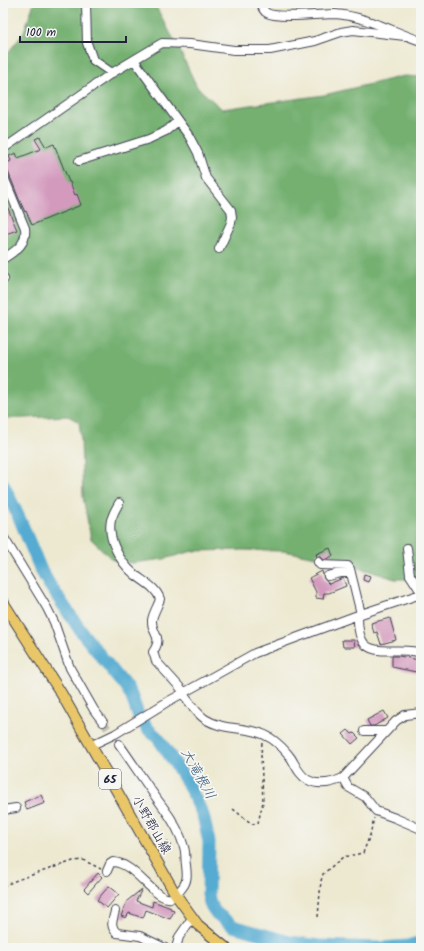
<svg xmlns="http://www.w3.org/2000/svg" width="424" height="951" viewBox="0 0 424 951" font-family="Kalam,'Klee One',sans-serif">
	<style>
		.forest { fill: #74b071; stroke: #4b6956 }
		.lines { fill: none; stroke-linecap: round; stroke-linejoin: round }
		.river { stroke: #54abd1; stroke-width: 13 }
		.building { fill: #d39abd }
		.minor-tunnel { stroke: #c4c1b3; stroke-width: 8; stroke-dasharray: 8 4; stroke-linecap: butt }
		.minor-casing { stroke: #404052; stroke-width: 10 }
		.major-casing { stroke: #404052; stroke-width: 12 }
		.path { stroke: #404052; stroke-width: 1.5; stroke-dasharray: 3 3; stroke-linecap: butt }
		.minor { stroke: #fff; stroke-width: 8 }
		.major { stroke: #e9c769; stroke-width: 10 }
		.labels { text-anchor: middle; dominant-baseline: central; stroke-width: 3.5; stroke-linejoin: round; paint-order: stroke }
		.shield { fill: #f6f6f2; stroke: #626272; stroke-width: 1 }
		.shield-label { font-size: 12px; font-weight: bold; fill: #22223b }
		.street-label { font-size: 13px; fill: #22223b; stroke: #f6f6f2 }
		.water-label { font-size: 14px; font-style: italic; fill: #365977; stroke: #f6f6f2 }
	</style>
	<rect width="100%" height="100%" fill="#f6f6f2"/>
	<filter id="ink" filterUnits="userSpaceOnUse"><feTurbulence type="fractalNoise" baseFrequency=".025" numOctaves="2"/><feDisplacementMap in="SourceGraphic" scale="8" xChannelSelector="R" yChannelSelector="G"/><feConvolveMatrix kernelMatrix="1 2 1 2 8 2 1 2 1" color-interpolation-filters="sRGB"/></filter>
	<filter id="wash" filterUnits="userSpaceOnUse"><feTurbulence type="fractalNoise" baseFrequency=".012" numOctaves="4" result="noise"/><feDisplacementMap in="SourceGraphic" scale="16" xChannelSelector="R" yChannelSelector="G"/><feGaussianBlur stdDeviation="0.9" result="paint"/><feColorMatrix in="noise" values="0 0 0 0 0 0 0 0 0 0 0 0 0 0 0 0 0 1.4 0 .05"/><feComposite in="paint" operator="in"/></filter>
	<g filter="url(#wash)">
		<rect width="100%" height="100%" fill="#ede9d1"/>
		<path class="forest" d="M34,3H154L180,51L197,87L222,109L324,95L404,76L421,77V579H395L334,560L283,551L242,550L193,551L164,559L132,563L113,560L91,539L83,497L81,440L79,422L68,416L3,419V56L6,55L23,34Z"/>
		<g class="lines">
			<path class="river" d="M3,484L21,522L40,568L49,584L83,634L126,687L131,695L139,717L148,729L158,738L168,753L187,782L203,815L209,842L208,894L210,904L216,913L233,926L289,942L319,946L380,948L408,946L421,942"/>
		</g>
		<g id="blocks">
			<path class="building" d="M40,137L46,147L54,144L69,182H70L75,195L77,194L81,205L32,225L26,211L25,212L19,199L5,164L11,161L9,156L16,153L18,158L41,149L35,139Z
				M7,206L17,230L3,235V208Z
				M330,548L333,556L324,560L320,557H317L316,554Z
				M322,571L324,579L329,584L343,578L346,586L329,593H324L323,599L316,598V592L309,578Z
				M364,574L370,576L368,582L363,580Z
				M390,618L396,640L381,644L377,632L374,633L371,623Z
				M342,640H354L355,647H343Z
				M392,656H399L419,660L416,672L392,667Z
				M384,711L388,718L374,726H370L367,720Z
				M348,730L352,734L354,733L359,738L352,744L343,734Z
				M41,795L45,803L27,810L24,802Z
				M168,841L171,847L165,850L162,844Z
				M98,873L102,877L88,893L84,889Z
				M109,886L119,894L107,908L97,900Z
				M142,889L136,901L152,907L153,901L171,908V910L174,911L170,919L146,910L143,918L129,913L126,918L121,916L127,901Z"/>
		</g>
	</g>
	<g filter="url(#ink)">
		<use href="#blocks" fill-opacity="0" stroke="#404052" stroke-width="1"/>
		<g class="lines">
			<path class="minor-tunnel" d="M103,722L119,744"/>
			<g class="minor-casing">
				<path id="minor" d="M86,3L87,43L93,60L112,73
					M261,3C262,7 263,11 267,13C277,19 321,14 335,14C365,16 394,32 421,41
					M134,60L189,136L198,153L206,178L231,210L232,217L231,223L219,249
					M3,149L112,73L162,43L190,44L234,50H270L315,41L341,32L353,30L405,36
					M79,161L149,139L166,131L178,121
					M3,175L25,228C27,245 15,251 3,259
					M3,277L4,279
					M119,503C116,508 113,514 111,520C107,539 120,562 134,574C144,582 156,587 160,599C158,606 153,613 152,620C151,635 164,635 153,652L156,661L185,693
					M3,536L47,608L54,622L70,668L94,710L103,722
					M407,548L410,575L421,592
					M318,562L320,565L348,566L350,569L361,614
					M328,576L341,573H351
					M358,615C358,624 358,633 362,640C370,658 404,646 421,653
					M183,694C190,703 196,713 205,719C225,732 252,725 272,739C279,744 286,751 291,758C296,766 299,775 308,780C319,786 332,783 343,778L396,721L405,715L421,713
					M364,731H386
					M92,745L115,734L167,702L255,653L358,615L421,594
					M343,778L348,787L365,797L376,811L395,818L421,829
					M3,810L16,808
					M107,871L110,864L113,862C136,863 154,901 171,898C175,897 179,892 182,888C188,881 187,874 186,865C185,860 186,853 184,847C180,832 172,819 163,807C148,787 134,765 119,744
					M115,911C113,920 109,926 117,933L140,936L165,948
					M176,948L179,937L192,918"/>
			</g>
			<g class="major-casing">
				<path id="major" d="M3,602L61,693L176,895L198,925L226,948"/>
			</g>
			<path class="path" d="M233,809L252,824L258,823L263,802L261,755L262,742
				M3,886L17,880L73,861L83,860L101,869
				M318,917L321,881L323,874L330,868L343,857L363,853L370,835L374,818"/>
			<use href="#minor" class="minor"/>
			<use href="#major" class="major"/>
		</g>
	</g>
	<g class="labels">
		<rect class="shield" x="99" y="769" width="22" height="20" rx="3"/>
		<g class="shield-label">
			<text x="110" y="779">65</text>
		</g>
		<g class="street-label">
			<text transform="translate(151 825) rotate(60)">小野郡山線</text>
		</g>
		<g class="water-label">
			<text transform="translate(198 774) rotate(61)">大滝根川</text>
		</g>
	</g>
	<rect width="424" height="951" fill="none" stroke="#f6f6f2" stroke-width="16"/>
	<path d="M20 36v6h106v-6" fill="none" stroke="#22223b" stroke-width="2"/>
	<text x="26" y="36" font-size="12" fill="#22223b" stroke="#f6f6f2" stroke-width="3" paint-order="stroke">100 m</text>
</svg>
